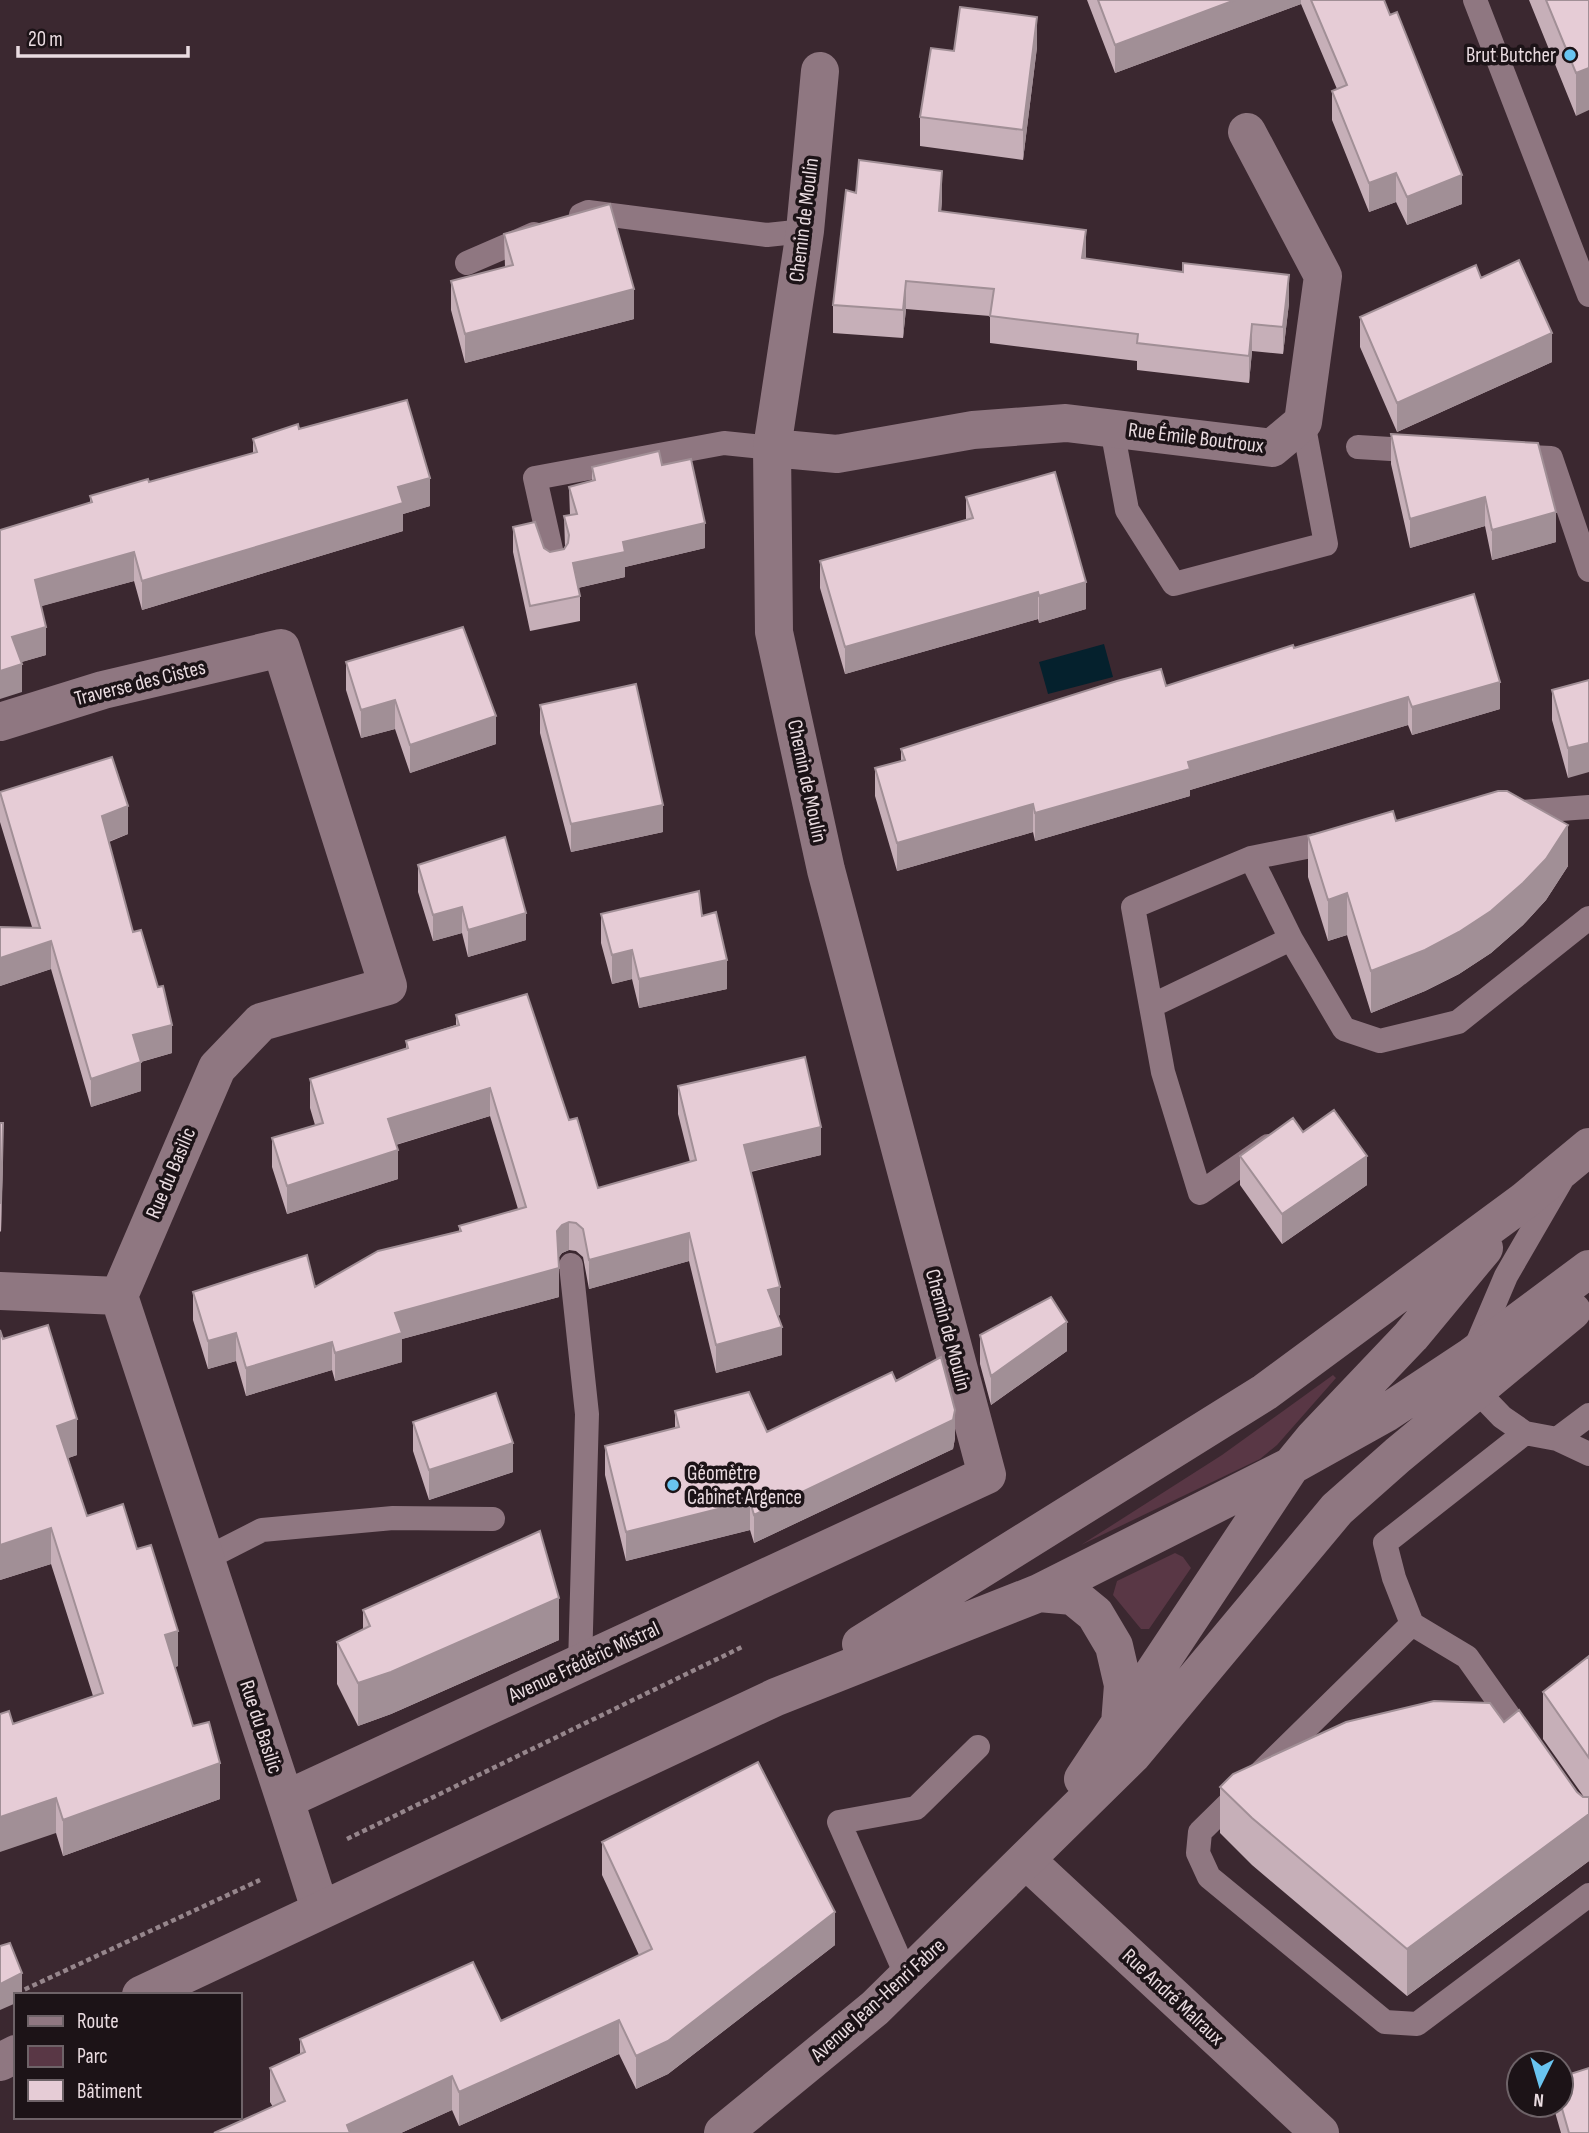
<svg xmlns="http://www.w3.org/2000/svg" width="1589" height="2133" viewBox="0 0 1589 2133" font-family="'Sofia Sans Condensed',sans-serif">
	<style>
		.green { fill: #593745 }
		.water { fill: #05212d }
		.lines { fill: none; stroke-linecap: round; stroke-linejoin: round }
		.path { stroke: #96868c; stroke-width: 4.5; stroke-dasharray: 5 3.5; stroke-linecap: butt }
		.lane { stroke: #8f7781; stroke-width: 24 }
		.street { stroke: #8f7781; stroke-width: 38 }
		.secondary { stroke: #8f7781; stroke-width: 38 }
		.wall { fill: #c6afb8 }
		.shaded-wall { fill: #a18f96 }
		.building { fill: #e6ccd6; stroke: #a18f96; stroke-width: 2 }
		.poi-dot { fill: #69c4f0; stroke: #1c1317; stroke-width: 2.5 }
		.labels { text-anchor: middle; dominant-baseline: central; stroke-width: 7; stroke-linejoin: round; paint-order: stroke }
		.poi-label { font-size: 21px; fill: #eadce1; stroke: #1c1317; text-anchor: end }
		.street-label { font-size: 21px; fill: #eadce1; stroke: #1c1317 }
	</style>
	<rect width="100%" height="100%" fill="#3b2830"/>
	<path class="green" d="M1333,1375L1336,1378L1277,1445L1260,1459L1081,1545L1222,1455Z
		M1175,1553L1183,1557L1191,1568L1149,1629H1141L1113,1595L1117,1581Z"/>
	<path class="water" d="M1104,644L1113,677L1048,694L1039,662Z"/>
	<g class="lines">
		<path class="path" d="M347,1839L742,1647
			M17,1993L260,1880"/>
		<path class="lane" d="M1475,0L1589,295
			M581,215L588,212L767,235L805,231
			M467,263L534,234
			M1112,429L1127,510L1174,584L1326,544L1303,422
			M1358,447L1423,451
			M1508,456L1551,458L1589,570
			M554,563L535,478L724,443L772,448
			M1508,813L1589,807
			M1251,858L1291,939L1344,1029L1380,1041L1458,1022L1589,918
			M1151,1006L1291,939
			M1268,1146L1200,1193L1163,1072L1133,907L1251,858L1341,840
			M1561,1181L1506,1276L1472,1356L1477,1391L1502,1417L1525,1433L1557,1439L1589,1454
			M571,1265L587,1414L580,1665
			M1525,1433L1385,1543L1394,1578L1412,1624L1467,1657L1528,1743
			M1557,1439L1589,1415
			M205,1559L262,1530L393,1518L493,1519
			M1412,1624L1200,1832L1198,1853L1209,1877L1385,2022L1417,2024L1589,1895
			M907,1977L839,1822L916,1808L978,1747"/>
		<path class="street" d="M772,448L837,454L973,430L1066,423L1272,448L1303,422L1323,276L1247,132
			M0,722L103,690L281,648L388,986L261,1022L217,1068L119,1296L285,1800
			M0,1291L119,1296
			M1026,1860L1320,2133
			M320,1909L285,1800L987,1475L826,870L774,632L772,448L805,231L820,71"/>
		<path class="secondary" d="M1039,1593L1073,1596L1095,1614L1114,1646L1123,1685L1120,1724
			M861,1644L1265,1392L1524,1201L1589,1147
			M1083,1779L1291,1466L1314,1438L1411,1336L1484,1248
			M141,1995L776,1697L1039,1593L1291,1466L1386,1413L1472,1356L1589,1269
			M0,2062L16,2054
			M723,2133L875,2008L1132,1755L1337,1509L1398,1455L1572,1311"/>
	</g>
	<path class="wall" d="M1087,0H1384L1462,204L1407,225L1396,202L1369,212L1332,120V91L1337,89L1301,4L1115,73Z
		M1529,0H1589L1576,116Z
		M1037,47L1023,160L920,146V117L954,51Z
		M856,193L942,199L941,212L1086,258L1289,303L1283,354L1252,351L1249,383L1137,370V361L990,343V316L906,309L903,338L833,333V305Z
		M504,234L634,319L465,363L451,310V281L505,267Z
		M1481,278L1552,362L1397,432L1360,347V317Z
		M299,429L430,506L403,514V531L142,610L134,581L41,606L46,655L21,662L22,692L0,530L90,503V496L149,482L253,453V439Z
		M1391,434L1556,542L1492,560L1485,526L1410,548L1391,464Z
		M662,465L705,548L625,567V577L578,588L580,596V621L530,631L513,552V527L550,552L564,549L565,546L564,516L570,515L569,487L592,481V467Z
		M966,497L1086,609L1039,623L1038,619L845,674L820,588V561L966,520Z
		M1294,648L1500,709L1412,735L1408,725L1190,790V796L1035,841L1033,832L897,871L875,796V768L901,761V749L1166,686Z
		M346,662L496,744L410,773L395,729L361,738L346,690Z
		M1589,680L1568,778L1552,720V690Z
		M540,705L663,832L571,852L540,733Z
		M0,792L128,834L109,842L133,932L172,1053L141,1062V1091L91,1107L51,969L0,986V927H32L0,822Z
		M1396,821L1568,866L1546,900L1523,925L1491,953L1459,974L1425,991L1371,1013L1347,935L1328,941L1308,877V836Z
		M418,865L526,940L468,957L462,933L433,941L418,892Z
		M601,914L702,916L727,989L639,1008L632,979L612,984L601,943Z
		M456,1015L569,1120L598,1188L690,1162L678,1114V1086L821,1155L751,1172L780,1315L777,1316L782,1355L716,1373L689,1261L589,1289L583,1257L576,1251L569,1250L562,1253L559,1257V1297L402,1339V1362L335,1381L332,1370L246,1396L236,1361L208,1369L193,1320V1292L315,1287L459,1231V1226L518,1209L490,1116L396,1145L398,1179L287,1214L272,1167V1138L315,1125L310,1108V1079L406,1049V1041L456,1025Z
		M0,1123L3,1152L1,1232L0,1231Z
		M1240,1156L1367,1185L1282,1244L1240,1185Z
		M0,1330L3,1339L77,1455L68,1458L87,1516L137,1549L178,1666L175,1667L193,1726L220,1799L63,1856L56,1833L13,1724L93,1696L51,1564L0,1580Z
		M980,1335L1067,1351L991,1405L980,1364Z
		M896,1381L955,1438L953,1449L754,1543L750,1530L626,1561L605,1475V1446L675,1428V1411L767,1432Z
		M413,1422L513,1472L429,1500L413,1451Z
		M363,1610L559,1640L391,1714L358,1726L337,1684V1642L363,1630Z
		M1589,1656V1861L1407,1996L1252,1865L1220,1833V1787L1504,1722L1577,1792L1584,1797L1543,1739V1692Z
		M602,1842L835,1945L668,2074L636,2089L619,2054L459,2126L452,2110L401,2133H214L273,2107L270,2102V2068L300,2055V2039L501,2021L639,1955L602,1875Z
		M1553,2105H1561L1589,2133H1561Z"/>
	<path class="shaded-wall" d="M1235,0H1301V4L1115,73V45Z
		M1037,17V47L1023,160V130Z
		M1589,68V110L1576,116V73Z
		M942,171V199L939,239V211Z
		M1396,173V202L1369,212V183Z
		M1462,175V204L1407,225V197Z
		M1086,230V257L1082,285V258Z
		M1289,275V303L1283,354V327Z
		M906,281V309L903,338V310Z
		M634,289V319L465,363V334Z
		M1252,324V351L1249,383V356Z
		M1552,333V362L1397,432V403Z
		M430,478V506L403,514V531L142,610V581L398,487Z
		M1485,497V526L1410,548V519Z
		M1556,512V542L1492,560V530Z
		M705,523V548L625,567V577L573,589V563L623,542Z
		M134,552V581L35,608V580Z
		M1086,582V609L1039,623V596Z
		M1038,592V619L845,674V647Z
		M46,627V655L12,665V637Z
		M22,664V692L0,699V671Z
		M1500,682V709L1412,735V707Z
		M1408,697V725L1190,790V796L1035,841V813L1188,762Z
		M395,700V729L361,738V710Z
		M496,716V744L410,773V745Z
		M1589,743V772L1568,778V748Z
		M1033,804V832L897,871V843Z
		M663,805V832L571,852V824Z
		M128,806V834L102,844V816Z
		M1568,825V866L1546,900L1523,925L1491,953L1459,974L1425,991L1371,1013V971Z
		M1347,893V935L1328,941V900Z
		M462,907V933L433,941V915Z
		M526,913V940L468,957V930Z
		M51,941V969L0,986V958Z
		M632,950V979L612,984V955Z
		M727,960V989L639,1008V979Z
		M172,1025V1053L133,1064V1035Z
		M141,1062V1091L91,1107V1079Z
		M490,1088V1116L388,1147V1119Z
		M3,1123V1152L1,1232V1203Z
		M821,1127V1155L744,1173V1145Z
		M398,1150V1179L287,1214V1186Z
		M1367,1156V1185L1282,1244V1214Z
		M569,1222V1250L562,1253L557,1260V1231L562,1225Z
		M689,1233V1261L589,1289V1260Z
		M559,1268V1297L402,1339V1362L335,1381V1353L395,1313Z
		M780,1287V1315L768,1319V1290Z
		M1067,1322V1351L991,1405V1376Z
		M782,1327V1355L716,1373V1345Z
		M236,1333V1361L208,1369V1341Z
		M332,1342V1370L246,1396V1368Z
		M955,1410V1438L953,1449L754,1543V1515Z
		M77,1419V1455L57,1462V1426Z
		M513,1443V1472L429,1500V1470Z
		M750,1501V1530L626,1561V1532Z
		M51,1528V1564L0,1580V1545Z
		M559,1598V1640L391,1714L358,1726V1683Z
		M178,1631V1666L165,1671V1635Z
		M220,1763V1799L63,1856V1820Z
		M56,1798V1833L0,1852V1817Z
		M1589,1814V1861L1407,1996V1949Z
		M835,1912V1945L668,2074L636,2089V2056Z
		M22,1973V1995H16V2003L0,2010V1984Z
		M619,2020V2054L459,2126V2092Z
		M452,2076V2110L401,2133H347V2125Z"/>
	<path class="building" d="M1098,0H1235L1115,45Z
		M1311,0H1384L1390,15L1397,12L1462,175L1407,197L1396,173L1369,183L1332,91L1347,85Z
		M1546,0H1589V68L1576,73Z
		M960,7L1037,17L1023,130L920,117L931,48L954,51Z
		M859,160L942,171L939,211L1086,230L1082,258L1183,272V263L1289,275L1283,327L1252,324L1249,356L1137,343L1138,334L990,316L994,289L906,281L903,310L833,305L846,190L856,193Z
		M610,204L634,289L465,334L451,281L513,265L504,234Z
		M1519,260L1552,333L1397,403L1360,317L1476,265L1481,278Z
		M407,400L430,478L398,487L403,503L142,581L134,552L35,580L46,627L12,637L22,664L0,671V530L92,502L90,496L148,479L149,482L257,452L253,439L298,424L299,429Z
		M1391,434L1538,443L1556,512L1492,530L1485,497L1410,519Z
		M659,451L662,465L691,459L705,523L623,542L625,552L573,563L580,596L530,606L513,527L535,522L544,548L550,552L564,549L568,543L569,535L564,516L577,514L569,487L595,480L592,467Z
		M1055,472L1086,582L1039,596L1038,592L845,647L820,561L973,518L966,497Z
		M1474,594L1500,682L1412,707L1408,697L1188,762L1190,769L1035,813L1033,804L897,843L875,768L905,760L901,749L1117,681L1161,669L1166,686L1293,645L1294,648Z
		M463,627L496,716L410,745L395,700L361,710L346,662Z
		M1589,680V743L1568,748L1552,690Z
		M636,684L663,805L571,824L540,705Z
		M112,757L128,806L102,816L133,932L141,930L158,987L163,986L172,1025L133,1035L141,1062L91,1079L51,941L0,958V927L40,928L0,792Z
		M1498,791H1507L1568,825L1546,859L1523,883L1491,911L1459,932L1425,950L1371,971L1347,893L1328,900L1308,836L1393,811L1396,821Z
		M505,837L526,913L468,930L462,907L433,915L418,865Z
		M699,891L702,916L716,912L727,960L639,979L632,950L612,955L601,914Z
		M527,994L569,1120L577,1118L598,1188L696,1160L678,1086L805,1057L821,1127L744,1145L780,1287L768,1290L782,1327L716,1345L689,1233L589,1260L583,1229L576,1223L569,1222L562,1225L557,1231L559,1268L395,1313L402,1333L335,1353L332,1342L246,1368L236,1333L208,1341L193,1292L307,1255L315,1287L378,1251L461,1231L459,1226L526,1207L490,1088L388,1119L398,1150L287,1186L272,1138L323,1123L310,1079L408,1048L406,1041L459,1025L456,1015Z
		M1334,1110L1367,1156L1282,1214L1240,1156L1293,1118L1303,1132Z
		M0,1123H3L1,1203H0Z
		M1051,1297L1067,1322L991,1376L980,1335Z
		M48,1325L77,1419L57,1426L87,1516L123,1504L137,1549L151,1545L178,1631L165,1635L193,1726L209,1722L220,1763L63,1820L56,1798L0,1817V1714L9,1711L13,1724L103,1693L51,1528L0,1545V1330L3,1339Z
		M941,1357L955,1410L953,1420L754,1515L750,1501L626,1532L605,1446L679,1427L675,1411L749,1392L767,1432L892,1372L896,1381Z
		M496,1393L513,1443L429,1470L413,1422Z
		M540,1531L559,1598L391,1672L358,1683L337,1642L370,1626L363,1610Z
		M1589,1656V1758L1543,1692Z
		M1434,1701L1490,1703L1504,1722L1519,1710L1577,1792L1583,1797H1589V1814L1407,1949L1252,1818L1220,1787L1233,1774L1346,1722Z
		M758,1762L835,1912L668,2041L636,2056L619,2020L459,2092L452,2076L347,2125L350,2133H214L285,2101L270,2068L305,2052L300,2039L473,1962L501,2021L652,1949L602,1842Z
		M10,1943L22,1973L0,1984V1946Z
		M1589,2068V2133H1569L1561,2105V2077Z"/>
	<g class="poi-dot">
		<circle cx="1570" cy="55" r="7"/>
		<circle cx="673" cy="1485" r="7"/>
	</g>
	<g class="labels">
		<g class="poi-label">
			<text x="1556" y="55">Brut Butcher</text>
			<text x="687" y="1473" text-anchor="start">Géomètre<tspan x="687" dy="24">Cabinet Argence</tspan></text>
		</g>
		<g class="street-label">
			<text transform="translate(804 220) rotate(-83)">Chemin de Moulin</text>
			<text transform="translate(1196 438) rotate(7)">Rue Émile Boutroux</text>
			<text transform="translate(140 683) rotate(-14)">Traverse des Cistes</text>
			<text transform="translate(807 781) rotate(78)">Chemin de Moulin</text>
			<text transform="translate(171 1173) rotate(-67)">Rue du Basilic</text>
			<text transform="translate(948 1330) rotate(75)">Chemin de Moulin</text>
			<text transform="translate(584 1662) rotate(-25)">Avenue Frédéric Mistral</text>
			<text transform="translate(261 1727) rotate(72)">Rue du Basilic</text>
			<text transform="translate(1173 1997) rotate(43)">Rue André Malraux</text>
			<text transform="translate(878 2000) rotate(-42)">Avenue Jean-Henri Fabre</text>
		</g>
	</g>
	<rect x="14" y="1993" width="228" height="126" fill="#1c1317" stroke="#6e6368" stroke-width="2"/>
	<rect x="28" y="2016" width="35" height="10" fill="#8f7781" stroke="#6e6368" stroke-width="2"/>
	<text x="77" y="2028" font-size="21" fill="#eadce1">Route</text>
	<rect x="28" y="2046" width="35" height="21" fill="#593745" stroke="#6e6368" stroke-width="2"/>
	<text x="77" y="2063" font-size="21" fill="#eadce1">Parc</text>
	<rect x="28" y="2080" width="35" height="21" fill="#e6ccd6" stroke="#6e6368" stroke-width="2"/>
	<text x="77" y="2098" font-size="21" fill="#eadce1">Bâtiment</text>
	<g transform="translate(1540 2084) rotate(185)"><circle r="33" fill="#1c1317" stroke="#6e6368" stroke-width="2"/>
	<path d="M0-5L12 26L0 18L-12 26Z" fill="#69c4f0"/>
	<text y="-10" font-size="19" font-weight="bold" text-anchor="middle" fill="#eadce1">N</text>
	</g>
	<path d="M18 46v10h170v-10" fill="none" stroke="#eadce1" stroke-width="3.5"/>
	<text x="28" y="46" font-size="21" fill="#eadce1" stroke="#1c1317" stroke-width="5" paint-order="stroke">20 m</text>
</svg>
